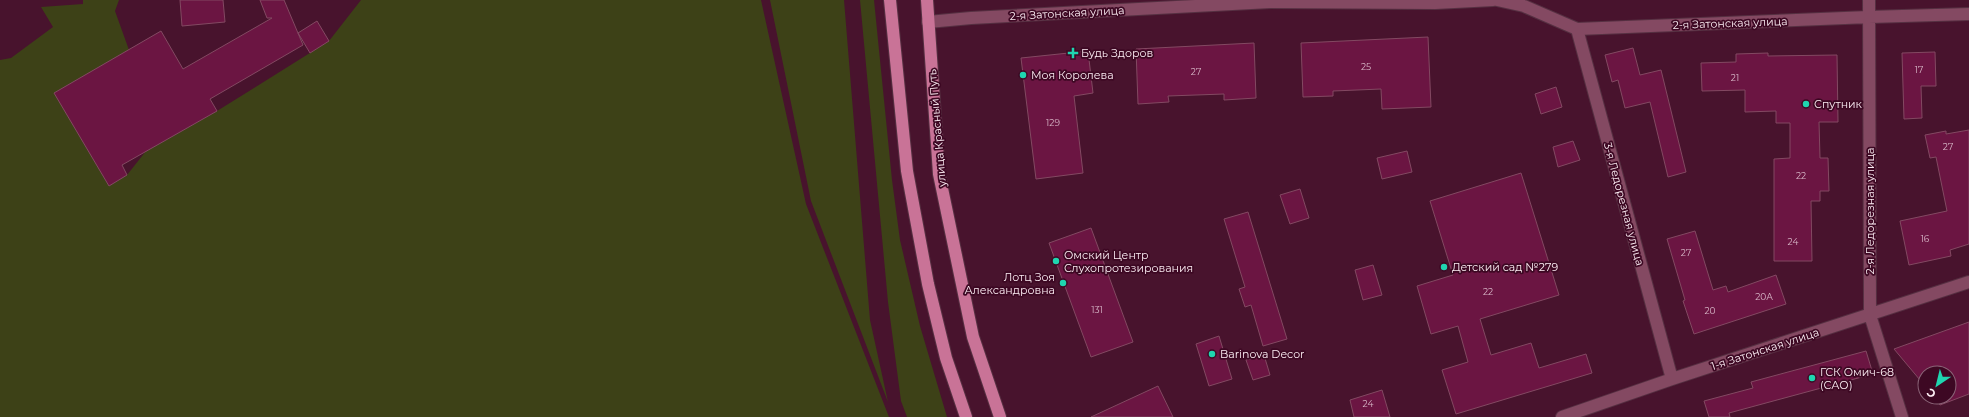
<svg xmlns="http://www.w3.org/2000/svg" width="1969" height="417" viewBox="0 0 1969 417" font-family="Montserrat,sans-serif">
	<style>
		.green { fill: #3d4117 }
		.building { fill: #6b1542; stroke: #834962 }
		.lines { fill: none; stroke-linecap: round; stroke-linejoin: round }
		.street-casing { stroke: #563042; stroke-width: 14 }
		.primary-casing { stroke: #563042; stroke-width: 14 }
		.street { stroke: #844962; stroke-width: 12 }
		.primary { stroke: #c97397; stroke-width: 12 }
		.poi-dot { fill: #1fd5b0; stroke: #3d0823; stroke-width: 1.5 }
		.labels { text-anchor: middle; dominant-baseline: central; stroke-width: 3.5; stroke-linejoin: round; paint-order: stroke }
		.number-label { font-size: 9px; fill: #d8b8c8 }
		.street-label { font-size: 11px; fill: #fdeef4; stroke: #3d0823 }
		.poi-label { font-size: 11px; fill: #fdeef4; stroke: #3d0823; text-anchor: start }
	</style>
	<rect width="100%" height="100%" fill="#48132d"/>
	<path class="green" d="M83,0H119L115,11L129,50L109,185L127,175L146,151L217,111L329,41L361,0H761L806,204L889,417H0V60L11,58L53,27L41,7L83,4Z
		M770,0H844L870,320L888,402L811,201Z
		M860,0H874L892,180L900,240L920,326L947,417H907L901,401L888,302Z"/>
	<path class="building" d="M180,0H223L225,22L182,26Z
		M260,0H284L303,45L210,99L217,111L122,165L127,175L109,186L54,93L161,31L183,69L272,18H267Z
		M317,21L329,41L310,53L298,33Z
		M1428,37L1431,107L1382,109L1381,89L1333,91V96L1303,97L1301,43Z
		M1254,43L1256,98L1224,100V94L1168,96L1169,102L1138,104L1136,49Z
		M1633,48L1640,75L1661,70L1686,172L1668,177L1650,102L1625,108L1618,80L1612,82L1605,55Z
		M1088,51L1093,93L1074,96L1083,173L1036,179L1021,58Z
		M1935,52L1936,86H1921L1922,118L1904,119L1902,53Z
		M1768,53V56L1837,55L1838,122H1819L1820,158H1828L1829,191H1820V201H1811L1812,261H1774V159L1790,158V123H1776V111L1745,112V90L1702,91L1701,63L1736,62V54Z
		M1556,87L1562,107L1541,114L1535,94Z
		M1969,130V244L1950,250L1951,256L1909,265L1900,221L1947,211L1936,157L1930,158L1925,135L1946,131V134Z
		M1573,141L1580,160L1558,167L1553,147Z
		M1407,151L1412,172L1382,179L1377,158Z
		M1521,173L1559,295L1480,319L1491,355L1531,343L1539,368L1586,354L1592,373L1456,414L1442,370L1468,362L1458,326L1431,334L1417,286L1453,275L1430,201Z
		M1300,189L1309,218L1290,224L1280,195Z
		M1248,212L1287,339L1263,346L1251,305L1245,307L1239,289L1245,287L1224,219Z
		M1091,228L1133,342L1091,357L1049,243Z
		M1695,231L1713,290L1726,286L1728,292L1776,275L1786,304L1694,334L1683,301L1685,300L1667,239Z
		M1373,265L1382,295L1363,300L1355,270Z
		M1969,322V394L1940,405L1934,397H1949V373H1925V386L1894,349Z
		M1219,336L1232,379L1209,386L1196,344Z
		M1866,351L1873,374L1729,413L1730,417H1709L1704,401L1753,388L1751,382Z
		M1264,355L1270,375L1253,380L1246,360Z
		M1158,386L1173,417H1091Z
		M1382,390L1390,417H1354L1350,400Z"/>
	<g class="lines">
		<g class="street-casing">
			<path id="street" d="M1497,0L1524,6L1577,29L1869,17L1969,14
				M1869,0L1870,315L1902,417
				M928,22L971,18L1270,2L1435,3L1493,0
				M1577,29L1672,379
				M1562,417L1672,379L1969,282"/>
		</g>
		<g class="primary-casing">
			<path id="primary" d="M890,0L907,171L928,284L946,358L966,417
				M927,0L939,174L973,337L1000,417"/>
		</g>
		<use href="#street" class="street"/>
		<use href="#primary" class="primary"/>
	</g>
	<g class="poi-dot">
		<path d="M1071 47h4v4h4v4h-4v4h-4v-4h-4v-4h4z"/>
		<circle cx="1023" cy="75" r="4"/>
		<circle cx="1806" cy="104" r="4"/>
		<circle cx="1056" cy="261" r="4"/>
		<circle cx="1444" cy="267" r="4"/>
		<circle cx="1063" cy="283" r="4"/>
		<circle cx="1212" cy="354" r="4"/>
		<circle cx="1812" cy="378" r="4"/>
	</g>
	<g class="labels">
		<g class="number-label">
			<text x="1366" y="66">25</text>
			<text x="1919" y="69">17</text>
			<text x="1196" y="71">27</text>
			<text x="1735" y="77">21</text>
			<text x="1053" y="122">129</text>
			<text x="1948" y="146">27</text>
			<text x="1801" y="175">22</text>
			<text x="1925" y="238">16</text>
			<text x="1793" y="241">24</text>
			<text x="1686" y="252">27</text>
			<text x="1488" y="291">22</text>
			<text x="1764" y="296">20А</text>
			<text x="1097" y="309">131</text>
			<text x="1710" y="310">20</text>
			<text x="1368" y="403">24</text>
		</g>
		<g class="street-label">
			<text transform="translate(1067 13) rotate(-3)">2-я Затонская улица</text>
			<text transform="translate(1730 23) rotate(-2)">2-я Затонская улица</text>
			<text transform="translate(937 128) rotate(-95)">улица Красный Путь</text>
			<text transform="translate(1624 204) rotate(75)">3-я Ледорезная улица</text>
			<text transform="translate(1870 211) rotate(-90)">2-я Ледорезная улица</text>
			<text transform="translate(1765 349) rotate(-18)">1-я Затонская улица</text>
		</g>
		<g class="poi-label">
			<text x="1081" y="53">Будь Здоров</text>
			<text x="1031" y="75">Моя Королева</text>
			<text x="1814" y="104">Спутник</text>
			<text x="1064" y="255">Омский Центр<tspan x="1064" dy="13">Слухопротезирования</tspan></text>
			<text x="1452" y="267">Детский сад №279</text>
			<text x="1055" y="277" text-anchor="end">Лотц Зоя<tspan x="1055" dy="13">Александровна</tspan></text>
			<text x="1220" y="354">Barinova Decor</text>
			<text x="1820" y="372">ГСК Омич-68<tspan x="1820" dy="13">(САО)</tspan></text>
		</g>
	</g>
	<g transform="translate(1937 385) rotate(215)"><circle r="19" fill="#3d0823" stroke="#8a6477"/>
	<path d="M0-3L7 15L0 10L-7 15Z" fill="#1fd5b0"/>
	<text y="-6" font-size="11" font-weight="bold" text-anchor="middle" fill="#fdeef4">С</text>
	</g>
</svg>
